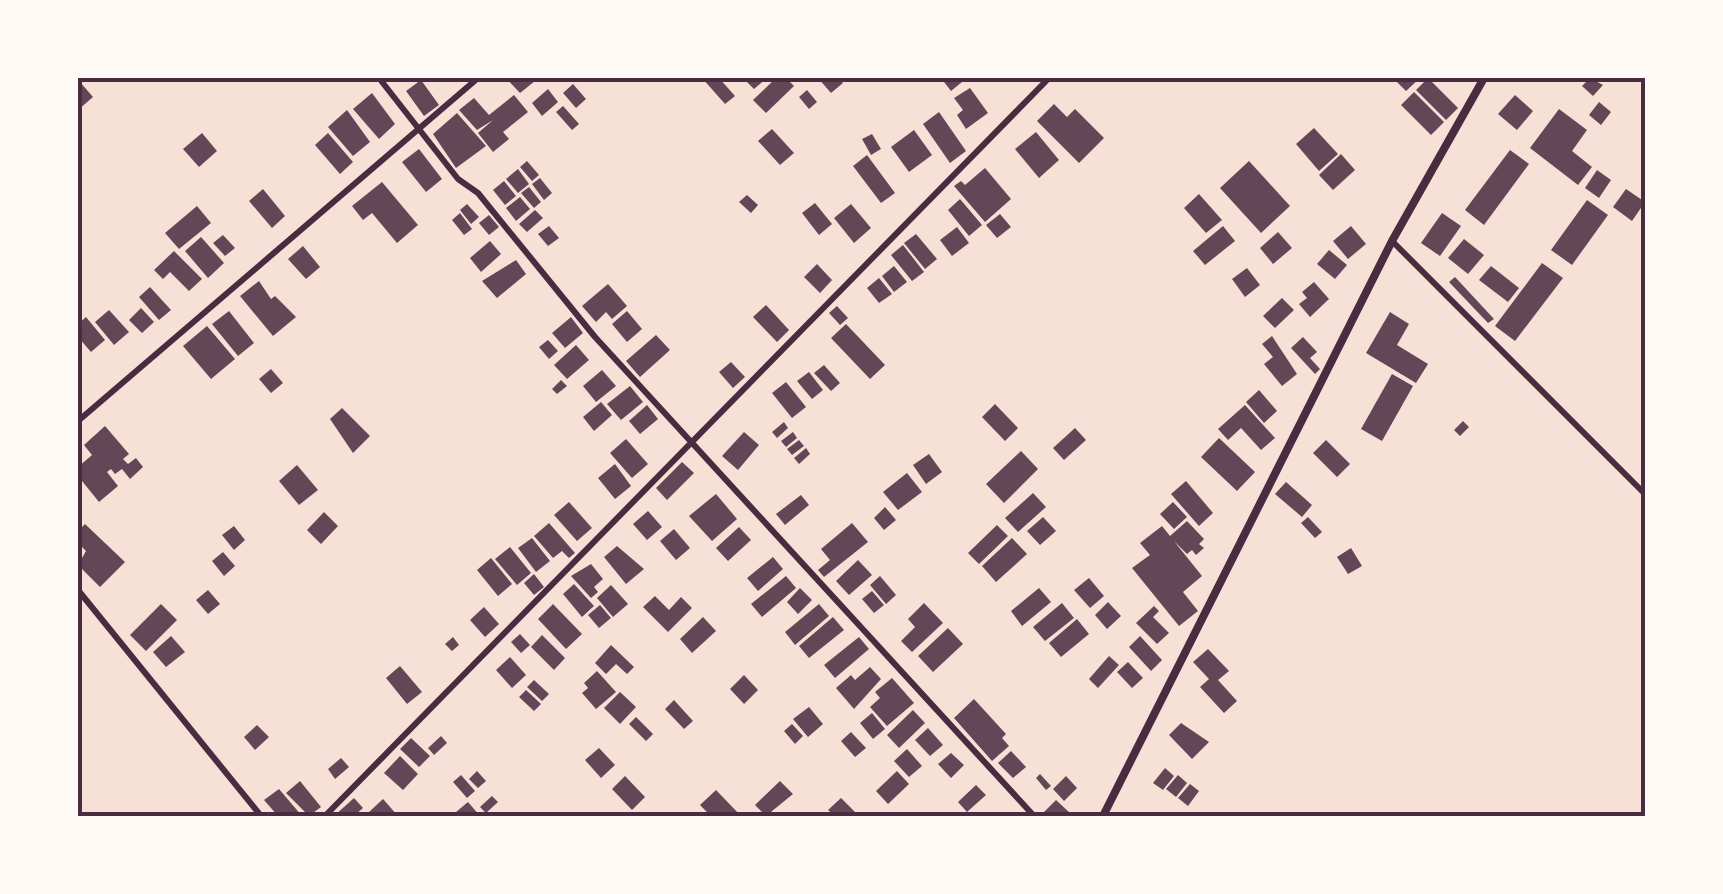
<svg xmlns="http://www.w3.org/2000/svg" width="1723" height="894" viewBox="0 0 1723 894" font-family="'Alegreya Sans',sans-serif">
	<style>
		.building { fill: #644757 }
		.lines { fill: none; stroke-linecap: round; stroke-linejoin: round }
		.minor { stroke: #4a2c40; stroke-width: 6 }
		.tertiary { stroke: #4a2c40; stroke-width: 8 }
		.neatline { fill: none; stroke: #4a2c40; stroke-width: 4 }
	</style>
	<rect width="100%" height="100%" fill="#f7e1d7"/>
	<path class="building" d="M506,78H532L535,81L520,93Z
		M702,78H719L735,96L725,104Z
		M743,78H767L754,89Z
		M776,78H786L794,86L766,113L753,100Z
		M818,78H838L843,83L831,93Z
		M941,78H959L962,82L951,91Z
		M1401,78H1420L1406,91L1397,82Z
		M1428,78L1458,108L1446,120L1416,90Z
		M1590,78L1603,85L1593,96L1582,86Z
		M421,80L439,105L424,116L406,91Z
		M80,82L93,97L78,110V84Z
		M573,84L586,99L576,108L563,93Z
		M970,88L988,113L966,129L957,115L963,110L954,98Z
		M548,89L558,102L542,116L532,103Z
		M807,90L817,102L809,109L799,97Z
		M1414,92L1444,122L1431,135L1401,105Z
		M372,93L395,124L379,139L353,109Z
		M514,95L528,112L503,132L509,139L493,152L478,133L493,120L477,130L459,110L474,98L489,115Z
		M1515,95L1533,111L1517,130L1498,114Z
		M1599,102L1611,112L1601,125L1589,115Z
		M1054,104L1067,117L1075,109L1104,138L1079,163L1037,121Z
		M563,106L579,124L572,130L556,112Z
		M1559,109L1587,130L1572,151L1592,167L1578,185L1530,148Z
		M347,110L370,142L353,156L328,127Z
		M939,112L966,151L950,163L923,124Z
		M457,113L486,146L456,168L433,134Z
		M1314,128L1338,154L1319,171L1296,144Z
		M772,129L794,153L780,165L758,141Z
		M914,130L932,155L909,172L891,147Z
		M1036,132L1059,160L1039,178L1015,149Z
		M202,133L217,151L199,167L183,149Z
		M328,133L353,162L340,174L315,145Z
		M872,134L881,149L871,155L862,139Z
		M419,149L442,179L426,192L402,162Z
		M1510,150L1529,164L1484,225L1465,210Z
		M1341,154L1355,170L1333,190L1319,175Z
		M867,155L895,193L881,203L853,166Z
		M527,161L539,175L532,181L520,167Z
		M1249,161L1290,206L1261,233L1220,188Z
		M985,168L1011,199L985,222L954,186L961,181L965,185Z
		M518,169L529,184L518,193L506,179Z
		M1597,170L1611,180L1599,198L1585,188Z
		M540,178L552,193L544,200L532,184Z
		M504,181L516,196L505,205L493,190Z
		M382,182L418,225L397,243L372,213L363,220L352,206Z
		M529,187L541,202L534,208L521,193Z
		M263,189L285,216L272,228L249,201Z
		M1626,189L1645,202L1632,221L1613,207Z
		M1199,194L1222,220L1206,233L1184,208Z
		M747,195L758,205L751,213L739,202Z
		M520,197L530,209L516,221L506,208Z
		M960,199L982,225L969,236L948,210Z
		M1587,200L1608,215L1572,265L1551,250Z
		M815,203L832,224L819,235L802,213Z
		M467,204L479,217L471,224L460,210Z
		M851,204L871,228L854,243L834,218Z
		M197,206L211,223L179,249L165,233Z
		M535,210L543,218L527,232L519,224Z
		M460,213L472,229L464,235L452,220Z
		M1442,213L1461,226L1440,256L1421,243Z
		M1000,214L1011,227L997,238L986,225Z
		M489,215L499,227L489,235L479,223Z
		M549,226L559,238L548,246L538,234Z
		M1223,226L1235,241L1205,265L1193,251Z
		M1351,226L1366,244L1348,259L1333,241Z
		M957,227L969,243L952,256L940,240Z
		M1278,232L1292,248L1273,264L1260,248Z
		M916,234L937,259L925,269L904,243Z
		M223,235L235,248L225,256L213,243Z
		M201,237L224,263L208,278L185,251Z
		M1464,239L1484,255L1468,274L1448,258Z
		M490,241L501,254L481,272L470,258Z
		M903,245L924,272L912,281L891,255Z
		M303,246L320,267L306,279L288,259Z
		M1329,250L1347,265L1335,279L1317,264Z
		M174,251L202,279L189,291L170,272L163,279L154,270Z
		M516,260L526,274L497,298L482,281Z
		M1542,263L1563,278L1515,341L1495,326Z
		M817,264L832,280L820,293L804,277Z
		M894,266L907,282L894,292L882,276Z
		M1491,266L1519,288L1508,302L1479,280Z
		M1247,268L1260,285L1245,297L1232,279Z
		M1455,277L1494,319L1488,323L1449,282Z
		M879,278L892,294L879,303L867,288Z
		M259,281L271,299L275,296L296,317L273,336L240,296Z
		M1314,282L1329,299L1310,317L1299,304L1307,298L1302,292Z
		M608,284L627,306L612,319L606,312L596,322L582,306Z
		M150,287L171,310L159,320L139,297Z
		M1282,298L1294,310L1275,328L1263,316Z
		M766,305L789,330L777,342L753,317Z
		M837,306L848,318L840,325L829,313Z
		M141,308L154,322L142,333L129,320Z
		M109,310L129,332L114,345L95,322Z
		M229,311L254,343L238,356L212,324Z
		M627,311L642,329L627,342L612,324Z
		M1390,312L1409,324L1397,345L1428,364L1416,383L1366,353Z
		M86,317L105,340L91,352L78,337V324Z
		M571,317L583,333L565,348L552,333Z
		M846,324L885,365L870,379L831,338Z
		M207,326L235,359L211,379L183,346Z
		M656,335L670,350L640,377L626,361Z
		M1272,336L1297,374L1282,386L1264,364L1273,357L1262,344Z
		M1303,337L1317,352L1310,358L1320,369L1315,374L1291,348Z
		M548,340L558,351L549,359L539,347Z
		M576,345L589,360L567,379L554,365Z
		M731,362L745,377L733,388L719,372Z
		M824,365L840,383L831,391L814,373Z
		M271,369L283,383L271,393L259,379Z
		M602,370L616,386L596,402L583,386Z
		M809,372L823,390L812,399L797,381Z
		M1392,374L1413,386L1382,441L1361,429Z
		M561,380L567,386L557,394L552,389Z
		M786,382L806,407L792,418L772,393Z
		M630,386L643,402L621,420L607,404Z
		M1259,390L1277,411L1264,423L1246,402Z
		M601,402L612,415L594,431L583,417Z
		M995,404L1018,428L1005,441L982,417Z
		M647,405L658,419L640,434L629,421Z
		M1245,405L1275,438L1261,450L1241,428L1228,440L1218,429Z
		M342,408L370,436L353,453L330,419Z
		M1463,421L1469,427L1460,436L1454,430Z
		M784,422L788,428L777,438L772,432Z
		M105,426L129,454L123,459L128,464L136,458L143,467L130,479L122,469L115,474L111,469L107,472L118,486L99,502L78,476V467L92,455L84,445Z
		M1075,428L1086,440L1064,460L1053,448Z
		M744,432L759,445L738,470L722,456Z
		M793,432L797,438L786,447L781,441Z
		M1219,438L1255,472L1237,491L1201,457Z
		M626,439L648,464L632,478L610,453Z
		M799,440L804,446L792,455L787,449Z
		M1326,440L1350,464L1337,477L1313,453Z
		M806,448L810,454L799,464L794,458Z
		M1021,451L1038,469L1004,503L986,484Z
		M929,454L942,472L926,484L913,465Z
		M682,462L694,473L667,500L656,488Z
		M615,464L631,486L615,499L598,478Z
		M297,465L318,490L299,505L279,481Z
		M907,473L922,492L898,510L883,492Z
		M1186,481L1213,513L1199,526L1171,494Z
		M1286,482L1312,505L1302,517L1275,494Z
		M1033,493L1046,507L1018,532L1005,518Z
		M716,494L737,519L712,541L689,516Z
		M801,495L809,505L785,525L776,514Z
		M569,502L592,528L577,541L554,515Z
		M1173,502L1187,517L1174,529L1160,514Z
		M885,507L896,520L884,530L874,518Z
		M648,511L662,527L647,540L633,524Z
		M324,512L338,526L321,544L307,530Z
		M1043,517L1056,531L1040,545L1027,531Z
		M1308,517L1322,532L1315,538L1301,523Z
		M1187,521L1204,539L1199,544L1204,548L1196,555L1192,550L1187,554L1174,541L1202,576L1183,592L1198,611L1179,626L1132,568L1150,555L1140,543L1162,526L1170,536Z
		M549,523L575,553L569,558L562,551L553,558L534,536Z
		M852,523L868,542L824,577L818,570L830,560L821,549Z
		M85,524L125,562L100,587L78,565L86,551L78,543V531Z
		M997,525L1008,536L979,564L968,553Z
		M234,526L245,540L234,550L222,535Z
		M739,527L751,540L728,561L716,548Z
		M674,529L690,548L676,560L660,541Z
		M532,538L550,561L536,572L518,548Z
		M1012,538L1027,554L996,582L982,566Z
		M617,546L644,569L626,584L604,557Z
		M510,547L531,573L517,585L495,559Z
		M1351,548L1362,566L1348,574L1337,557Z
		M223,552L235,566L224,576L212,561Z
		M773,557L783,569L758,591L747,578Z
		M491,558L512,584L498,596L477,570Z
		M858,560L872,575L849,595L836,581Z
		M591,564L603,579L594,587L598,592L591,598L571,576Z
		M534,574L544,587L534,595L524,583Z
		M786,576L796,588L762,617L751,604Z
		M880,576L896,595L886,604L870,585Z
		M1089,578L1104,596L1090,608L1074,590Z
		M574,584L594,606L582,617L563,594Z
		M611,585L628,604L613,617L597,598Z
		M800,588L812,600L798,614L787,602Z
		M1039,588L1051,602L1022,626L1011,611Z
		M208,590L220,604L208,614L196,600Z
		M872,591L884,605L874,613L862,599Z
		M655,596L669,610L681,597L692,608L668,632L643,607Z
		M1108,602L1121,616L1107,629L1095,615Z
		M924,603L943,623L912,652L901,641L915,627L908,619Z
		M1062,603L1074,618L1045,641L1033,627Z
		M161,604L177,620L146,651L130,635Z
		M553,604L582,634L566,649L538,619Z
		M819,604L829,616L795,645L785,632Z
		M600,605L611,618L599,628L588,615Z
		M1154,606L1159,611L1153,617L1169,633L1157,644L1136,623Z
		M484,607L499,624L485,637L470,620Z
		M703,617L716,631L692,653L680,639Z
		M833,617L844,630L809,658L799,646Z
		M1077,619L1089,634L1061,657L1049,643Z
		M948,628L963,644L933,672L918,656Z
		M520,634L530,645L521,653L511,642Z
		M542,635L565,658L554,670L531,647Z
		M171,636L185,652L166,667L153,652Z
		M1140,636L1162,660L1151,671L1129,647Z
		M453,637L459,645L452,651L445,644Z
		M859,637L869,649L835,678L824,665Z
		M611,645L634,667L627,674L616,664L606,674L595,663Z
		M1208,649L1229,671L1218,680L1237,701L1224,713L1200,687L1209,679L1193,662Z
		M1109,656L1119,665L1098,688L1089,679Z
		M510,657L526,675L512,688L496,670Z
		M1128,662L1143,678L1132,688L1117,672Z
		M400,666L422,692L407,704L386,678Z
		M870,667L881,679L854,709L836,688L851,675L855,680Z
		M597,671L616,692L596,709L582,693L588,688L584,683Z
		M744,675L758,690L744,704L730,689Z
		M892,678L914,703L887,726L870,707L880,698L875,692Z
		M534,680L549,694L542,701L527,687Z
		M526,690L541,704L534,711L519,697Z
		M620,692L636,707L620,724L604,708Z
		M974,699L1006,734L1002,738L1009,746L992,761L954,718Z
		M674,700L693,721L684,729L665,709Z
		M809,707L823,724L808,737L793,719Z
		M913,710L925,723L899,748L887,735Z
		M872,713L885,729L873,739L860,723Z
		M636,717L653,734L646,741L629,724Z
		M1181,723L1209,742L1192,759L1169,735Z
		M792,724L803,736L795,744L784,731Z
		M257,725L269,737L255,750L244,737Z
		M928,728L943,745L930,756L915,740Z
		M851,732L866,748L855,757L841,741Z
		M441,736L447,743L434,755L428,748Z
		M411,738L430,756L419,767L400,749Z
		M599,748L615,765L601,778L585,760Z
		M907,749L922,766L909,777L894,761Z
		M1011,751L1026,767L1013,778L998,763Z
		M951,753L964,765L951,778L938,764Z
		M400,756L418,774L403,790L384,773Z
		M341,758L349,767L335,779L328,769Z
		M1165,768L1174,776L1163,790L1153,783Z
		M477,771L486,781L478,788L469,779Z
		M897,771L909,784L888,804L876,791Z
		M1040,774L1051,786L1046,790L1036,778Z
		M461,775L475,791L467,798L453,782Z
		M1178,775L1187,783L1176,797L1166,789Z
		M625,776L645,797L632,810L612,789Z
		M1066,776L1077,788L1064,801L1053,789Z
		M300,781L321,807L309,816L286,793Z
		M780,781L793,794L766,816L755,805Z
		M1190,784L1199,791L1188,806L1178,798Z
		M976,785L986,795L967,812L958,802Z
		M279,789L302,816H278L264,800Z
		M716,790L741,816H711L700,805Z
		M492,796L498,802L486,813L480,807Z
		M354,798L363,808L354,816H334Z
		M841,798L859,816H835L828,810Z
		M383,799L398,816H374L369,812Z
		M1056,800L1070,813L1067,816L1043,813Z
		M468,802L480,816H460L456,812Z"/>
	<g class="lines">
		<path class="minor" d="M379,78L458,179L478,193L595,337L1034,816
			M1392,241L1646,495
			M78,421L478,78
			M78,590L261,816
			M325,816L1049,78"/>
		<path class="tertiary" d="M1103,816L1392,241L1484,78"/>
	</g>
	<rect width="1723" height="894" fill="none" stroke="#fffaf5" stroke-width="160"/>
	<rect x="80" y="80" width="1563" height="734" class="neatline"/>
</svg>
